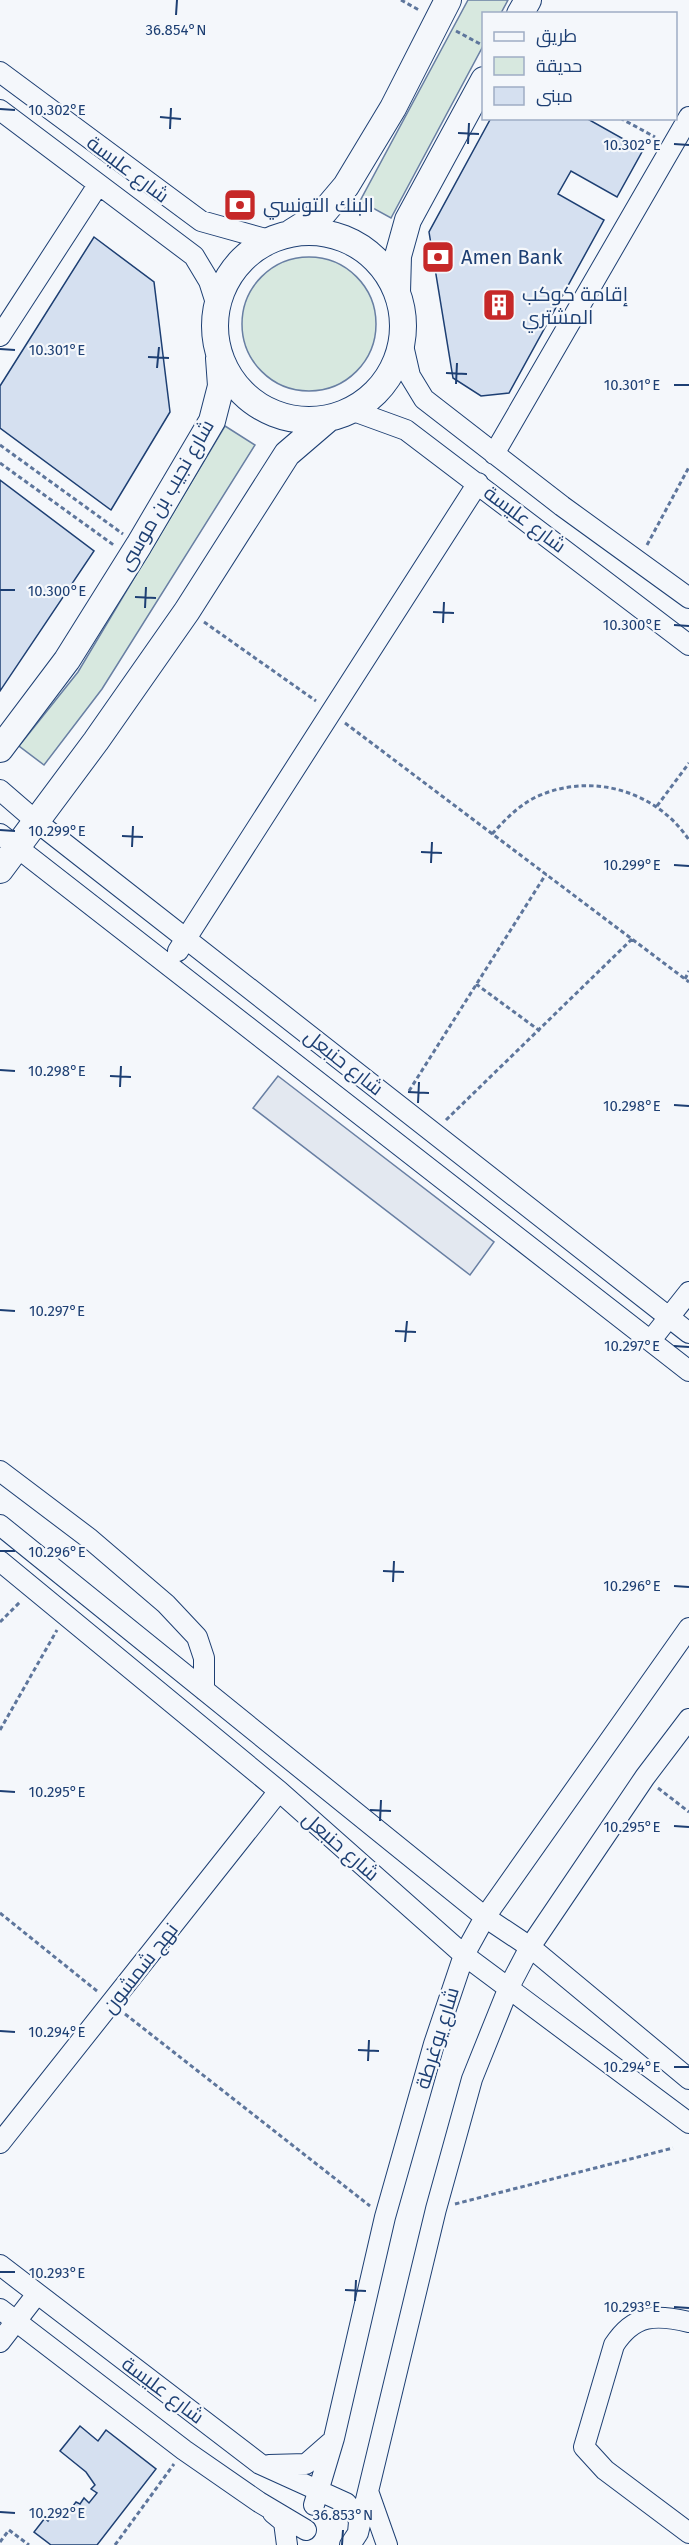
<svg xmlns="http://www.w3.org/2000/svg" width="689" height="2545" viewBox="0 0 689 2545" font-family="'Fira Sans',Cairo,sans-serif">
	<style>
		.green { fill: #d7e8df; stroke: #687fa3; stroke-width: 1.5 }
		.parking { fill: #e3e8f0; stroke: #687fa3; stroke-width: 1.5 }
		.building { fill: #d5e0f0; stroke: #1d3f73; stroke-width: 1.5 }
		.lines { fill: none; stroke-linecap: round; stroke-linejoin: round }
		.minor-casing { stroke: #1d3f73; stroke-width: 22 }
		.major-casing { stroke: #1d3f73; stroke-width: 28 }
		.path { stroke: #5e769c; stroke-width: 3; stroke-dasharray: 4.5 3; stroke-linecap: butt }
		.minor { stroke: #f4f7fb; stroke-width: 20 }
		.major { stroke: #f4f7fb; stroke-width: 26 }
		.ticks { fill: none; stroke: #1d3f73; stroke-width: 2 }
		.labels { text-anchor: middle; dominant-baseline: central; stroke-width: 4.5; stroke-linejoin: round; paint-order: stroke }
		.street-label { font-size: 20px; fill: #1d3f73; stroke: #f4f7fb }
		.poi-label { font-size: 20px; fill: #1d3f73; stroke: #f4f7fb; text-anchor: start }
		.ticks-label { font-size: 15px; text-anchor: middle; fill: #1d3f73; stroke: #f4f7fb; stroke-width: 4.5; stroke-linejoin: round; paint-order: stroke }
	</style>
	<rect width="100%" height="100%" fill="#f4f7fb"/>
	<path class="green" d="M468,0H508L501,13L484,14L483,46L391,218L360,201Z
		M242 324a67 67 0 1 1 134 0a67 67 0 1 1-134 0Z
		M225,426L255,445L102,689L44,765L19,746L78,672Z"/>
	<path class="parking" d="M278,1076L494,1242L470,1275L253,1108Z"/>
	<path class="building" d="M491,118H586L643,150L617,197L571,171L558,194L604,220L509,393L481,396L453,378L429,232Z
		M94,237L154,282L170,412L111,510L0,428V386Z
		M0,480L94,551L0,691Z
		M80,2426L98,2441L106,2430L156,2469L97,2545H51L34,2532L45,2518L48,2521L58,2507L67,2514L76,2502L80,2504L84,2498L89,2503L97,2493L91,2489L95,2485L86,2472L60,2451Z"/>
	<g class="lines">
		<g class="minor-casing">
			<path id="minor" d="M0,72L201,221L269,240
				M0,110L194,256L209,281L217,306
				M0,336L98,185
				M402,341L410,376L424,399L562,506L689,598
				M351,410L406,430L689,645
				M494,454L689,117
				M0,790L37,822L689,1333
				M0,834L689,1371
				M178,951L478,483
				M651,1340L689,1292
				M0,1471L90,1539L166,1604L197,1637L204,1658V1690
				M0,1525L485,1917L530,1947L689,2079
				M0,1561L279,1791L464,1955L689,2123
				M0,2143L279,1791
				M0,2265L260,2464L346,2503L357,2515L359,2522L358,2533L350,2545
				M0,2309L184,2450L259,2502L306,2530
				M689,2322C656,2314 634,2314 614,2345L584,2447L605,2470L689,2533
				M0,2342L37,2294
				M269,2465L306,2464L330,2443
				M369,2494L387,2545
				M314,2505L334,2438L385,2217L434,2044L464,1955L485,1917L689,1628
				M273,2513L284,2522L287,2545
				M358,2533L436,2209L472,2079L509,1987L530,1947L645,1777L689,1719"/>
		</g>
		<g class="major-casing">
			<path id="major" d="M520,14L528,0
				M292,232L324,212L346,186L393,108L448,0
				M215 326a94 94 0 1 1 188 0a94 94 0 1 1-188 0Z
				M397,292L398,256L408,220L484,80
				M0,749L67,660L139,545L212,421L221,386L219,358
				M0,870L96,741L187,611L287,454L329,418"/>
		</g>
		<path class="path" d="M401,0L419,10
			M456,31L484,46
			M620,118L655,137
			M0,445L123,534
			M0,463L115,546
			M647,545L689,467
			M204,622L316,701
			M345,723L689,982
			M657,806L689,763
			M492,834C505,820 517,807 534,798C589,771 656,790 689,840
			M685,979L689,971
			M476,984L540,1031
			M409,1091L546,874
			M446,1120L632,939
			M0,1622L20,1602
			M0,1730L57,1630
			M658,1788L689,1812
			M0,1913L97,1991
			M125,2014L370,2206
			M455,2204L673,2148
			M0,2542L9,2530L29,2545
			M115,2545L174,2464"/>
		<use href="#minor" class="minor"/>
		<use href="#major" class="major"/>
	</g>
	<path class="ticks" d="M176,15L177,0M0,109L15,110M160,117L181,119M170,129L171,108M458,133L479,134M468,144L469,123M674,144L689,145M0,349L15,350M148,357L169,358M157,368L159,347M446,373L467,374M456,384L457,363M674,385H689M0,590H15M135,597L156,598M145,608L146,587M433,612L454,613M443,623L444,602M674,625L689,626M0,830L15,831M122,836L143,837M132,847L133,826M421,852L442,853M431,863L432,842M674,865L689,866M0,1070L15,1071M110,1076L131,1077M120,1087L121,1066M408,1092L429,1093M418,1103L419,1082M674,1105L689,1106M0,1310L15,1311M395,1331L416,1332M405,1342L407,1321M674,1346L689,1347M0,1551H15M383,1571L404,1572M393,1582L394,1561M674,1586L689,1587M0,1791L15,1792M370,1810L391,1811M380,1821L381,1800M674,1826L689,1827M0,2031L15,2032M358,2050L379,2051M368,2061L369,2040M674,2067H689M0,2272H15M345,2290L366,2291M355,2301L356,2280M674,2307L689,2308M0,2512L15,2513M342,2545L343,2530"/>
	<defs>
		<g id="bank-square" transform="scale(1.725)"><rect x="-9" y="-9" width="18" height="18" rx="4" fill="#c62828" stroke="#f4f7fb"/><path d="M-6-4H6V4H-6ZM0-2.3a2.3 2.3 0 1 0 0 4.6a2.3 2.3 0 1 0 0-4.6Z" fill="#fff"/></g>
		<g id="building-square" transform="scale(1.725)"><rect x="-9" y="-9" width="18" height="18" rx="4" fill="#c62828" stroke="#f4f7fb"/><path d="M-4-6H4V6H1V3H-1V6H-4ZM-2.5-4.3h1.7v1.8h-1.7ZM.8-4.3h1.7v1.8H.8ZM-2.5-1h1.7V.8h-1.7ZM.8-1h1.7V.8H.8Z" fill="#fff"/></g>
	</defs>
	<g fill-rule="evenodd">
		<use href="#bank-square" x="240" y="205"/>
		<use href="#bank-square" x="438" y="257"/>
		<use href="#building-square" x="499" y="305"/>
	</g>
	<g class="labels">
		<g class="street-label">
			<text transform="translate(128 169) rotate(37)">شارع عليسة</text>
			<text transform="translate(166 495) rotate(-60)">شارع نجيب بن موسى</text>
			<text transform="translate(525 519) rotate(37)">شارع عليسة</text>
			<text transform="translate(344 1062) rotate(38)">شارع حنبعل</text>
			<text transform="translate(341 1846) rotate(41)">شارع حنبعل</text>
			<text transform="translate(140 1968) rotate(-52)">نهج شمشون</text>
			<text transform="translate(437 2038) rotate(-73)">شارع يوغرطة</text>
			<text transform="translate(163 2390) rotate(37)">شارع عليسة</text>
		</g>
		<g class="poi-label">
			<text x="263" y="205">البنك التونسي</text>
			<text x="461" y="257">Amen Bank</text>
			<text x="522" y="294">إقامة كوكب<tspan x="522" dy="23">المشتري</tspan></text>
		</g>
	</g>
	<g class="ticks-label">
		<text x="176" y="35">36.854°N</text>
		<text x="57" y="115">10.302°E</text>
		<text x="632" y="150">10.302°E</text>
		<text x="57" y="355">10.301°E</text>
		<text x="632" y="390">10.301°E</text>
		<text x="57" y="596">10.300°E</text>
		<text x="632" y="630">10.300°E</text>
		<text x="57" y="836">10.299°E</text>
		<text x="632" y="870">10.299°E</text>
		<text x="57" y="1076">10.298°E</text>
		<text x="632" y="1111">10.298°E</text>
		<text x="57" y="1316">10.297°E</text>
		<text x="632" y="1351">10.297°E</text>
		<text x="57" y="1557">10.296°E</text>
		<text x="632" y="1591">10.296°E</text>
		<text x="57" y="1797">10.295°E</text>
		<text x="632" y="1832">10.295°E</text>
		<text x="57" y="2037">10.294°E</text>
		<text x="632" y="2072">10.294°E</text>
		<text x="57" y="2278">10.293°E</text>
		<text x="632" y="2312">10.293°E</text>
		<text x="57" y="2518">10.292°E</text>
		<text x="343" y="2520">36.853°N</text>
	</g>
	<rect x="482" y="12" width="195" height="108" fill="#f4f7fb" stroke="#9eadc5" stroke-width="1.5"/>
	<rect x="494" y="32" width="30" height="9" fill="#f4f7fb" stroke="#9eadc5" stroke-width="1.5"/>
	<text x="536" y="42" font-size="18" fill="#1d3f73">طريق</text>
	<rect x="494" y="57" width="30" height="18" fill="#d7e8df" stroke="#9eadc5" stroke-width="1.5"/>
	<text x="536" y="72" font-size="18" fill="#1d3f73">حديقة</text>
	<rect x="494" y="87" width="30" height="18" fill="#d5e0f0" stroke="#9eadc5" stroke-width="1.5"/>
	<text x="536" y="102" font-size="18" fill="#1d3f73">مبنى</text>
</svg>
